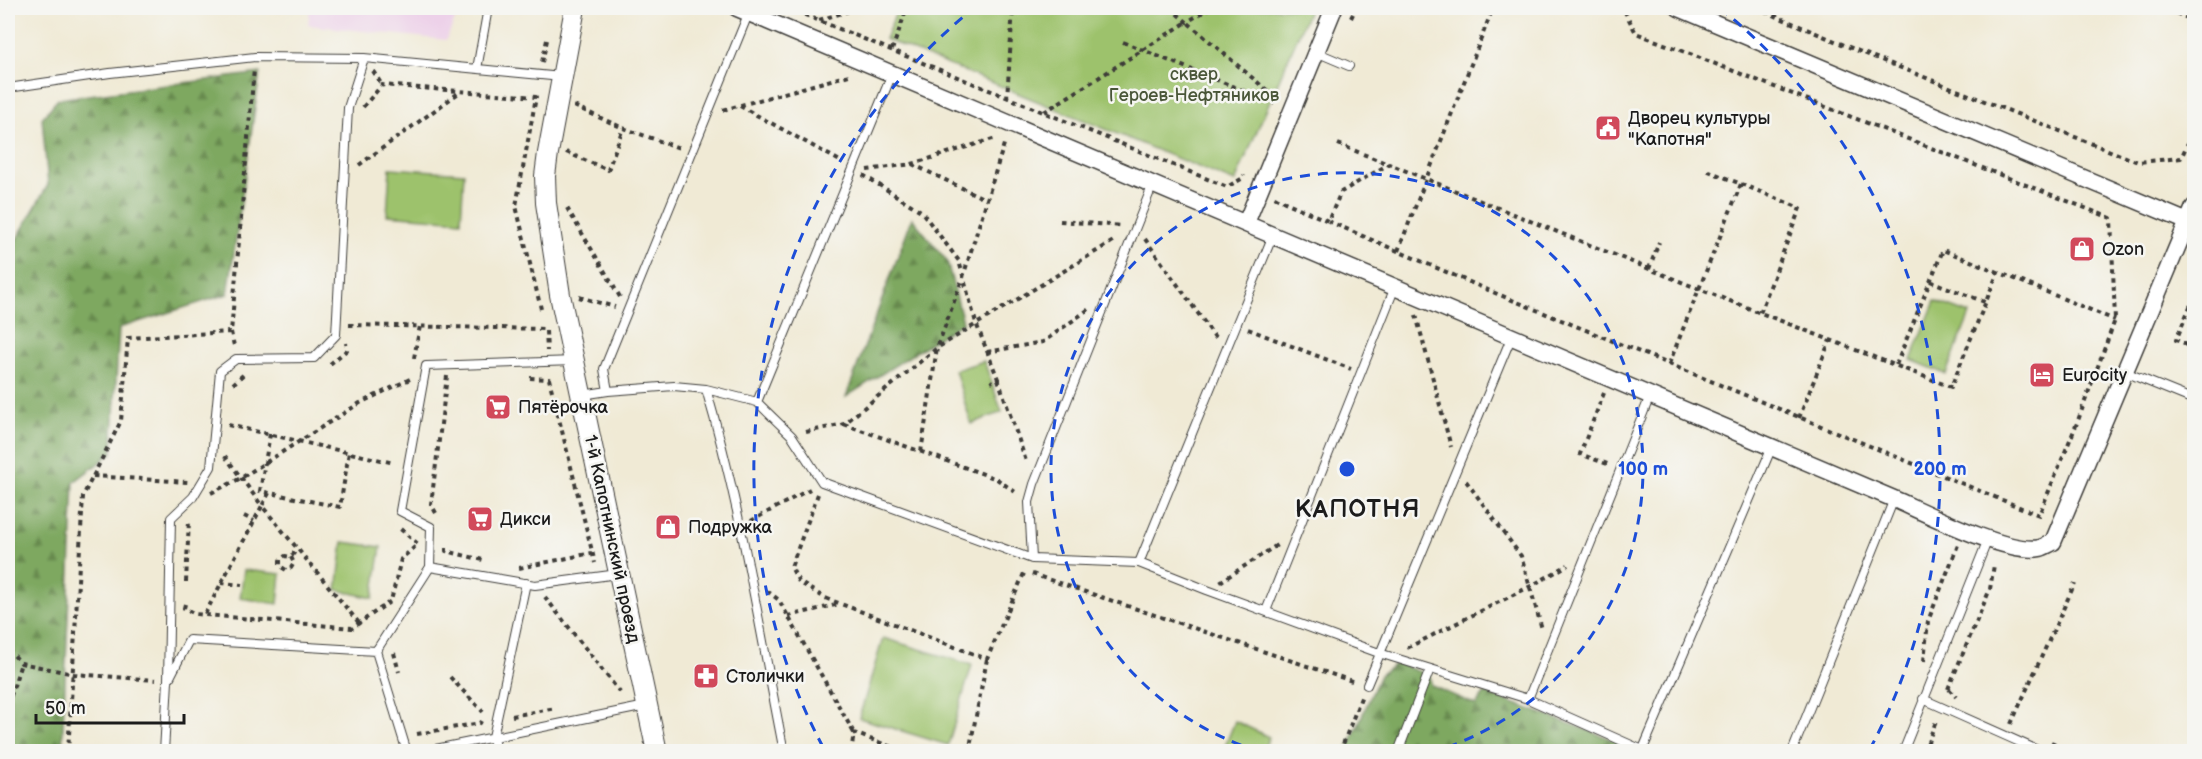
<svg xmlns="http://www.w3.org/2000/svg" width="2202" height="759" viewBox="0 0 2202 759" font-family="'Balsamiq Sans',sans-serif">
	<style>
		.built { fill: #edd1e9 }
		.forest { fill: url(#forest-firs); stroke: #4d623e; stroke-width: 1.5 }
		.park { fill: #9dc26c; stroke: #5c6f44; stroke-width: 1.5 }
		.lines { fill: none; stroke-linecap: round; stroke-linejoin: round }
		.service-casing { stroke: #3c3b38; stroke-width: 10 }
		.minor-casing { stroke: #3c3b38; stroke-width: 19 }
		.tertiary-casing { stroke: #3c3b38; stroke-width: 22 }
		.path { stroke: #3c3b38; stroke-width: 4; stroke-dasharray: 4.5 4.5; stroke-linecap: butt }
		.service { stroke: #fff; stroke-width: 8 }
		.minor { stroke: #fff; stroke-width: 16 }
		.tertiary { stroke: #fff; stroke-width: 20 }
		.ring { fill: none; stroke: #1d4ed8; stroke-width: 3; stroke-dasharray: 10 8 }
		.labels { text-anchor: middle; dominant-baseline: central; stroke-width: 5; stroke-linejoin: round; paint-order: stroke }
		.park-label { font-size: 18px; fill: #495638; stroke: #f6f6f2 }
		.poi-label { font-size: 18px; fill: #1c1c1c; stroke: #f6f6f2; text-anchor: start }
		.street-label { font-size: 18px; fill: #1c1c1c; stroke: #f6f6f2 }
		.district-label { font-size: 24px; font-weight: bold; letter-spacing: 1.5px; fill: #1c1c1c; stroke: #f6f6f2 }
		.centre { fill: #1d4ed8; stroke: #f6f6f2; stroke-width: 3 }
		.ring-label { font-size: 18px; text-anchor: middle; font-weight: bold; fill: #1d4ed8; stroke: #f6f6f2; stroke-width: 5; stroke-linejoin: round; paint-order: stroke }
	</style>
	<defs>
		<pattern id="forest-firs" width="22" height="20" patternUnits="userSpaceOnUse" patternTransform="scale(1.5)"><rect width="22" height="20" fill="#7ea860"/><path d="M5 1l3.5 6h-7zM16 11l3.5 6h-7z" fill="#66884e"/></pattern>
	</defs>
	<rect width="100%" height="100%" fill="#f6f6f2"/>
	<filter id="ink" filterUnits="userSpaceOnUse"><feTurbulence type="fractalNoise" baseFrequency=".0167" numOctaves="2"/><feDisplacementMap in="SourceGraphic" scale="12" xChannelSelector="R" yChannelSelector="G"/><feConvolveMatrix kernelMatrix="1 2 1 2 8 2 1 2 1" color-interpolation-filters="sRGB"/></filter>
	<filter id="wash" filterUnits="userSpaceOnUse"><feTurbulence type="fractalNoise" baseFrequency=".008" numOctaves="4" result="noise"/><feDisplacementMap in="SourceGraphic" scale="24" xChannelSelector="R" yChannelSelector="G"/><feGaussianBlur stdDeviation="1.35" result="paint"/><feColorMatrix in="noise" values="0 0 0 0 0 0 0 0 0 0 0 0 0 0 0 0 0 1.4 0 .05"/><feComposite in="paint" operator="in"/></filter>
	<g filter="url(#wash)">
		<rect width="100%" height="100%" fill="#f0ead5"/>
		<path class="built" d="M310,8H460L446,40L308,25Z"/>
		<path class="forest" d="M260,73L228,294L119,328L112,453L74,482L62,751L8,752V254L48,185L42,118L58,99Z
			M912,218L947,261L963,322L846,397Z
			M1396,663L1429,675L1432,686L1476,705L1485,693L1645,751L1346,752L1380,675Z"/>
		<path class="park" d="M898,8H1310L1235,182L885,39Z
			M390,168L464,173L461,221L387,215Z
			M1935,301L1970,314L1946,374L1911,360Z
			M984,361L1002,412L971,424L955,370Z
			M343,542L381,547L373,598L337,590Z
			M244,570L281,574L278,604L240,598Z
			M883,638L972,665L948,745L859,718Z
			M1235,721L1269,737L1263,751H1223Z"/>
	</g>
	<g filter="url(#ink)">
		<g class="lines">
			<g class="service-casing">
				<path id="service" d="M2163,8H2164
					M1316,52L1349,66
					M477,69L488,8
					M8,88L110,73L255,57L364,58L562,77
					M2125,372L2194,400
					M706,389C741,507 760,631 784,752
					M608,391L604,369L749,12
					M582,395L608,391L674,386L706,389L757,402L792,436L822,482L1032,559L1139,563L1207,590L1379,653L1528,699L1647,752
					M757,402L892,74
					M1032,559L1029,502L1034,484L1153,184
					M1139,563L1273,235
					M430,567L431,527L400,511L426,366L574,361
					M1266,611L1395,287
					M168,681L171,518L193,497L211,467L220,371L236,359L314,358L336,335L348,108L364,58
					M1367,685L1511,338
					M1528,699L1650,396
					M1923,699L2042,752
					M1643,749L1772,447
					M164,752L168,681L189,640L376,651
					M407,752L376,651L430,567L535,585L618,574
					M421,752L646,706
					M496,752L493,737L526,583
					M1398,752L1430,669
					M1792,752L1894,499
					M1903,752L1988,539"/>
			</g>
			<g class="minor-casing">
				<path id="minor" d="M737,8L1894,499C1926,513 2008,555 2040,548C2044,547 2049,544 2053,542L2194,207
					M1679,8L2188,222
					M1246,223L1334,8"/>
			</g>
			<g class="tertiary-casing">
				<path id="tertiary" d="M575,8L548,153L545,176L546,203L560,295L657,752"/>
			</g>
			<path class="path" d="M711,8L720,11
				M788,8L1227,187L1243,178L1244,175
				M1170,8L1187,22L1210,8
				M1757,8L1856,50L2138,162L2181,158L2194,130
				M2176,13L2194,21
				M1351,18L1356,8
				M819,20L859,8
				M1123,42L1274,103
				M892,50L907,8
				M542,62L547,40
				M373,71L382,85
				M1007,98L1013,8
				M574,106L623,128L682,149
				M740,106L842,162
				M363,107L382,85L536,97L516,206L541,309
				M723,110L849,75
				M1044,112L1187,22L1276,98
				M1338,144L1388,164
				M566,152L608,170L623,128
				M912,164L987,200
				M359,165L460,92
				M867,170L912,164L996,138
				M863,175L921,211L959,261L976,323L998,379L991,382
				M1741,184L1800,208L1760,313
				M1277,196L1276,198L1328,221L1341,192L1389,164L1699,289L1951,387L1998,272L2115,320
				M567,208L620,297
				M1060,221L1122,226
				M1328,221L1495,293L2039,515L2077,423L2115,320L2111,218L1636,33L1623,8
				M1145,239L1217,340
				M1398,251L1493,8
				M1649,269L1659,242
				M1930,281L1985,302
				M579,297L615,307
				M2194,297L2176,340L2194,349
				M1416,315L1451,447
				M349,325L546,329
				M1248,329L1351,369
				M546,331L547,351
				M231,332L234,346
				M987,352L1043,342L1089,309
				M414,358L420,326
				M330,364L347,350L346,343
				M1669,364L1741,184L1706,170
				M1896,365L1943,250L1998,272
				M530,378L549,379L595,563
				M998,379L1027,464
				M233,384L245,373
				M2191,387L2194,378
				M1604,393L1580,454L1610,465
				M1799,418L1830,340
				M844,424L997,479L1018,494
				M228,425L394,463
				M806,432L844,424L937,348L1115,240
				M270,434L260,491L340,507L349,452
				M921,452L937,348L963,277L1005,141
				M93,476L188,482
				M1466,481L1521,556L1542,629
				M211,493L241,478L360,403L410,379
				M269,493L262,506L359,623
				M818,494L791,567L799,582L825,598L987,659L1025,571
				M436,513L431,504L447,376
				M244,516L254,521
				M751,521L810,489
				M446,548V551L483,560
				M291,557L294,563L291,568L286,570L280,566V560L285,556L291,557L297,549
				M519,568L592,553
				M1032,574L1355,682
				M186,582L189,520
				M1220,582L1277,545
				M221,583L242,585
				M767,591L779,600L854,733
				M545,597L622,695
				M185,604L184,608L195,614L352,628L391,601L401,559L418,544L398,527
				M205,614L262,506L225,456
				M788,616L840,604
				M1407,648L1531,586L1568,565
				M8,649L21,663L74,674L156,680
				M394,653L399,672
				M1924,661L1928,621L1958,545
				M450,677L483,712
				M1948,689L1990,589L1994,565
				M1949,689L1956,697
				M8,705L21,663
				M512,716L556,708
				M2011,724L2075,583
				M417,734L480,723L481,721
				M2051,742L2073,752
				M68,752L83,496L121,421L128,338L231,332L254,69
				M851,752L854,733L905,752
				M969,752L987,659
				M1340,752L1362,695
				M1924,752L1937,719"/>
			<use href="#service" class="service"/>
			<use href="#minor" class="minor"/>
			<use href="#tertiary" class="tertiary"/>
		</g>
	</g>
	<g class="ring">
		<path d="M1258 751A296 296 0 1 1 1436 751"/>
		<path d="M823 747A593 593 0 0 1 974 8M1720 8A593 593 0 0 1 1871 747"/>
	</g>
	<defs>
		<g id="civic-square" transform="scale(1.35)"><rect x="-9" y="-9" width="18" height="18" rx="4" fill="#d1495b" stroke="#f6f6f2"/><path d="M-.6-6.5H3V-4.5H.6V-3L4-1V1h2V6H-6V1h2V-1L-.6-3ZM-1.2 2.5V6h2.4V2.5Z" fill="#fff"/></g>
		<g id="shop-square" transform="scale(1.35)"><rect x="-9" y="-9" width="18" height="18" rx="4" fill="#d1495b" stroke="#f6f6f2"/><path d="M-5-2.5h2.3a2.7 3.5 0 0 1 5.4 0H5L5.5 6h-11ZM-1.5-2.5h3a1.5 2.3 0 0 0-3 0Z" fill="#fff"/></g>
		<g id="hotel-square" transform="scale(1.35)"><rect x="-9" y="-9" width="18" height="18" rx="4" fill="#d1495b" stroke="#f6f6f2"/><path d="M-6-4.5h1.5V1H6V5H4.5V3h-9V5H-6ZM-4 0a1.8 1.8 0 1 1 3.6 0ZM.5 0V-2.5h3Q6-2.5 6 0Z" fill="#fff"/></g>
		<g id="supermarket-square" transform="scale(1.35)"><rect x="-9" y="-9" width="18" height="18" rx="4" fill="#d1495b" stroke="#f6f6f2"/><path d="M-6-5.5h2.5l.6 2H6L4.5 2H-2.5L-4.4-4H-6ZM-1.5 3.2a1.3 1.3 0 1 0 .1 0ZM3 3.2a1.3 1.3 0 1 0 .1 0Z" fill="#fff"/></g>
		<g id="pharmacy-square" transform="scale(1.35)"><rect x="-9" y="-9" width="18" height="18" rx="4" fill="#d1495b" stroke="#f6f6f2"/><path d="M-2-6h4v4h4v4h-4v4h-4v-4h-4v-4h4Z" fill="#fff"/></g>
	</defs>
	<g fill-rule="evenodd">
		<use href="#civic-square" x="1608" y="128"/>
		<use href="#shop-square" x="2082" y="249"/>
		<use href="#hotel-square" x="2042" y="375"/>
		<use href="#supermarket-square" x="498" y="407"/>
		<use href="#supermarket-square" x="480" y="519"/>
		<use href="#shop-square" x="668" y="527"/>
		<use href="#pharmacy-square" x="706" y="676"/>
	</g>
	<g class="labels">
		<g class="park-label">
			<text x="1194" y="74">сквер<tspan x="1194" dy="21">Героев-Нефтяников</tspan></text>
		</g>
		<g class="poi-label">
			<text x="1628" y="118">Дворец культуры<tspan x="1628" dy="21">"Капотня"</tspan></text>
			<text x="2102" y="249">Ozon</text>
			<text x="2062" y="375">Eurocity</text>
			<text x="518" y="407">Пятёрочка</text>
			<text x="500" y="519">Дикси</text>
			<text x="688" y="527">Подружка</text>
			<text x="726" y="676">Столички</text>
		</g>
		<g class="street-label">
			<text transform="translate(612 539) rotate(78)">1-й Капотнинский проезд</text>
		</g>
		<g class="district-label">
			<text x="1358" y="509">КАПОТНЯ</text>
		</g>
	</g>
	<circle cx="1347" cy="469" r="9" class="centre"/>
	<g class="ring-label">
		<text x="1643" y="475">100 m</text>
		<text x="1940" y="475">200 m</text>
	</g>
	<rect width="2202" height="759" fill="none" stroke="#f6f6f2" stroke-width="30"/>
	<path d="M36 714v9h148v-9" fill="none" stroke="#1c1c1c" stroke-width="3"/>
	<text x="45" y="714" font-size="18" fill="#1c1c1c" stroke="#f6f6f2" stroke-width="4.5" paint-order="stroke">50 m</text>
</svg>
